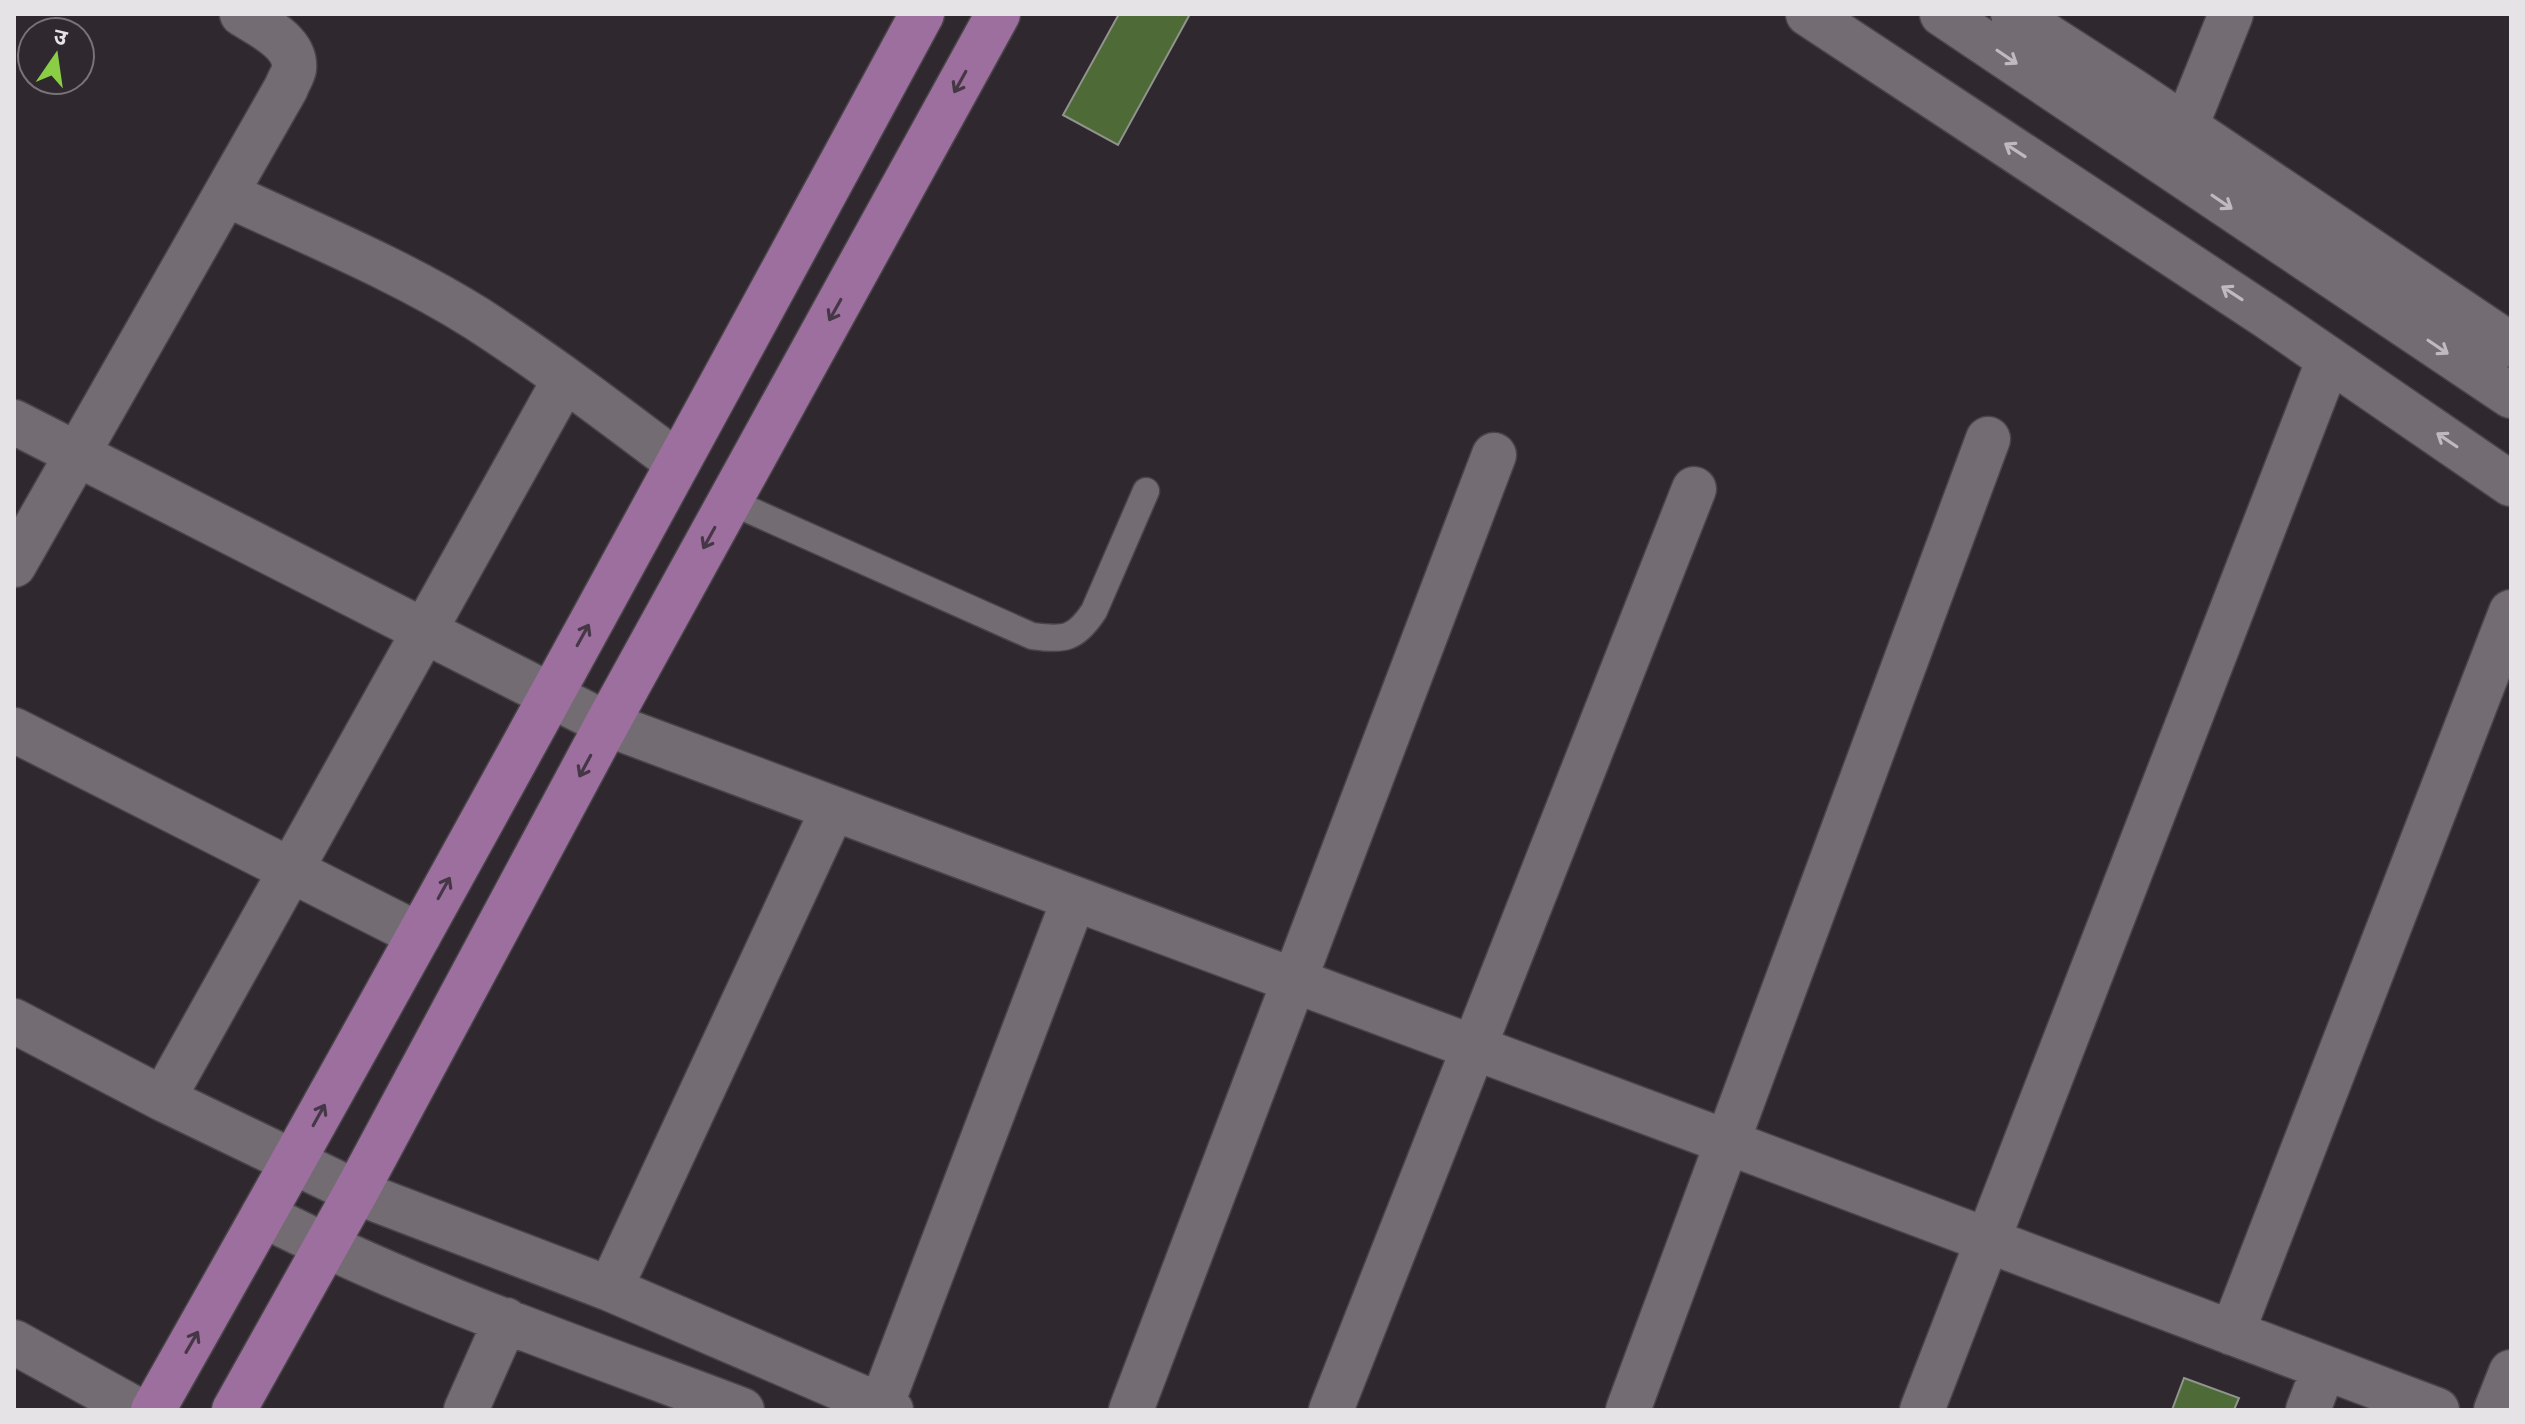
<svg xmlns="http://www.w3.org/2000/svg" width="2525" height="1424" viewBox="0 0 2525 1424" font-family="Bitter,'Noto Sans Devanagari',serif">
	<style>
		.building { fill: #4e6a36; stroke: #90948d; stroke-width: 2 }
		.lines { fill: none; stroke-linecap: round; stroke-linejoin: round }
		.service-casing { stroke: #494449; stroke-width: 29 }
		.minor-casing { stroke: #494449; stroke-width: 47 }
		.primary-casing { stroke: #494449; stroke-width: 47 }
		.service { stroke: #736d73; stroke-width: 26 }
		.minor { stroke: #736d73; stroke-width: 44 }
		.primary { stroke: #9c6f9e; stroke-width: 44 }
		.oneway { stroke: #bebabe }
		.oneway2 { stroke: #453745 }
	</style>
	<rect width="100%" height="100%" fill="#2f292f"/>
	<path class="building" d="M1119,14H1190L1118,145L1063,115Z
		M2184,1378L2239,1398L2234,1410H2172Z"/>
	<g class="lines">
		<g class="service-casing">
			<path id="service" d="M729,501L1032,636C1064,640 1075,640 1094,611L1146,491"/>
		</g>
		<g class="minor-casing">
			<path id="minor" d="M1808,14L2266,316L2511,484
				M1942,14L2511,396
				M2013,14L2133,91L2511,345
				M2186,126L2231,14
				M226,194C309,233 398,269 476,318C546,363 612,414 678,463
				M14,422L607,724L1727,1142L2437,1410
				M14,565L286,88C288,82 293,75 294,69C297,42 261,26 242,14
				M14,730L419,935
				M14,1021L163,1099L356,1192L610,1289L891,1410
				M163,1099L565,379
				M263,1215C416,1293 581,1349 742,1410
				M610,1289L833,809
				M2232,1333L2511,612
				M14,1342L137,1410
				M881,1406L1074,899
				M466,1410L506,1320
				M1131,1410L1494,455
				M1331,1410L1694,489
				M1628,1410L1988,439
				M1922,1410L2329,359
				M2308,1410L2324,1368
				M2496,1410L2511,1372"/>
		</g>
		<g class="primary-casing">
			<path id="primary" d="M153,1410C415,948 669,481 922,14
				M234,1410L356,1192L607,724L998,14"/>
		</g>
		<use href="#service" class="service"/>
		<use href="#minor" class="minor"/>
		<use href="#primary" class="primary"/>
	</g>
	<defs><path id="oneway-shaft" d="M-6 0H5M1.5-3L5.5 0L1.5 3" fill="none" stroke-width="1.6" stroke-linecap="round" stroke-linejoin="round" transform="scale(2)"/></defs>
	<g class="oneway">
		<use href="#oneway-shaft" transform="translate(2007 57) rotate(34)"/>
		<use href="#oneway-shaft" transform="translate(2015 150) rotate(-147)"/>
		<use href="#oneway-shaft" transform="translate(2222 202) rotate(34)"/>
		<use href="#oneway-shaft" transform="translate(2232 293) rotate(-147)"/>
		<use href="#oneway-shaft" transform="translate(2438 347) rotate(34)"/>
		<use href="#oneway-shaft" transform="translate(2447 440) rotate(-146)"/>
	</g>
	<g class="oneway2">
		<use href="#oneway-shaft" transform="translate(960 82) rotate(119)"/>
		<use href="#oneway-shaft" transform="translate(835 310) rotate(119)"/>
		<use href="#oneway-shaft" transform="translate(709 538) rotate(119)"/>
		<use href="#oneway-shaft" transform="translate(583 635) rotate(-61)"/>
		<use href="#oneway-shaft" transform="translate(585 766) rotate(118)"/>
		<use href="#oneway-shaft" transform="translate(444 888) rotate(-61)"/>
		<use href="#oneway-shaft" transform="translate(319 1115) rotate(-61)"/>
		<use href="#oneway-shaft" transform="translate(192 1342) rotate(-60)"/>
	</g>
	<rect width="2525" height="1424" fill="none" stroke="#e6e3e6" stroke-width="32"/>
	<g transform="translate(56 56) rotate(13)"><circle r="38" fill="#2f292f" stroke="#787378" stroke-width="2"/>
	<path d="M0-6L14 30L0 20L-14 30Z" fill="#8bce46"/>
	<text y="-12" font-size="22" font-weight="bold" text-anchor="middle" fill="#e6e3e6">उ</text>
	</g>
</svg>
